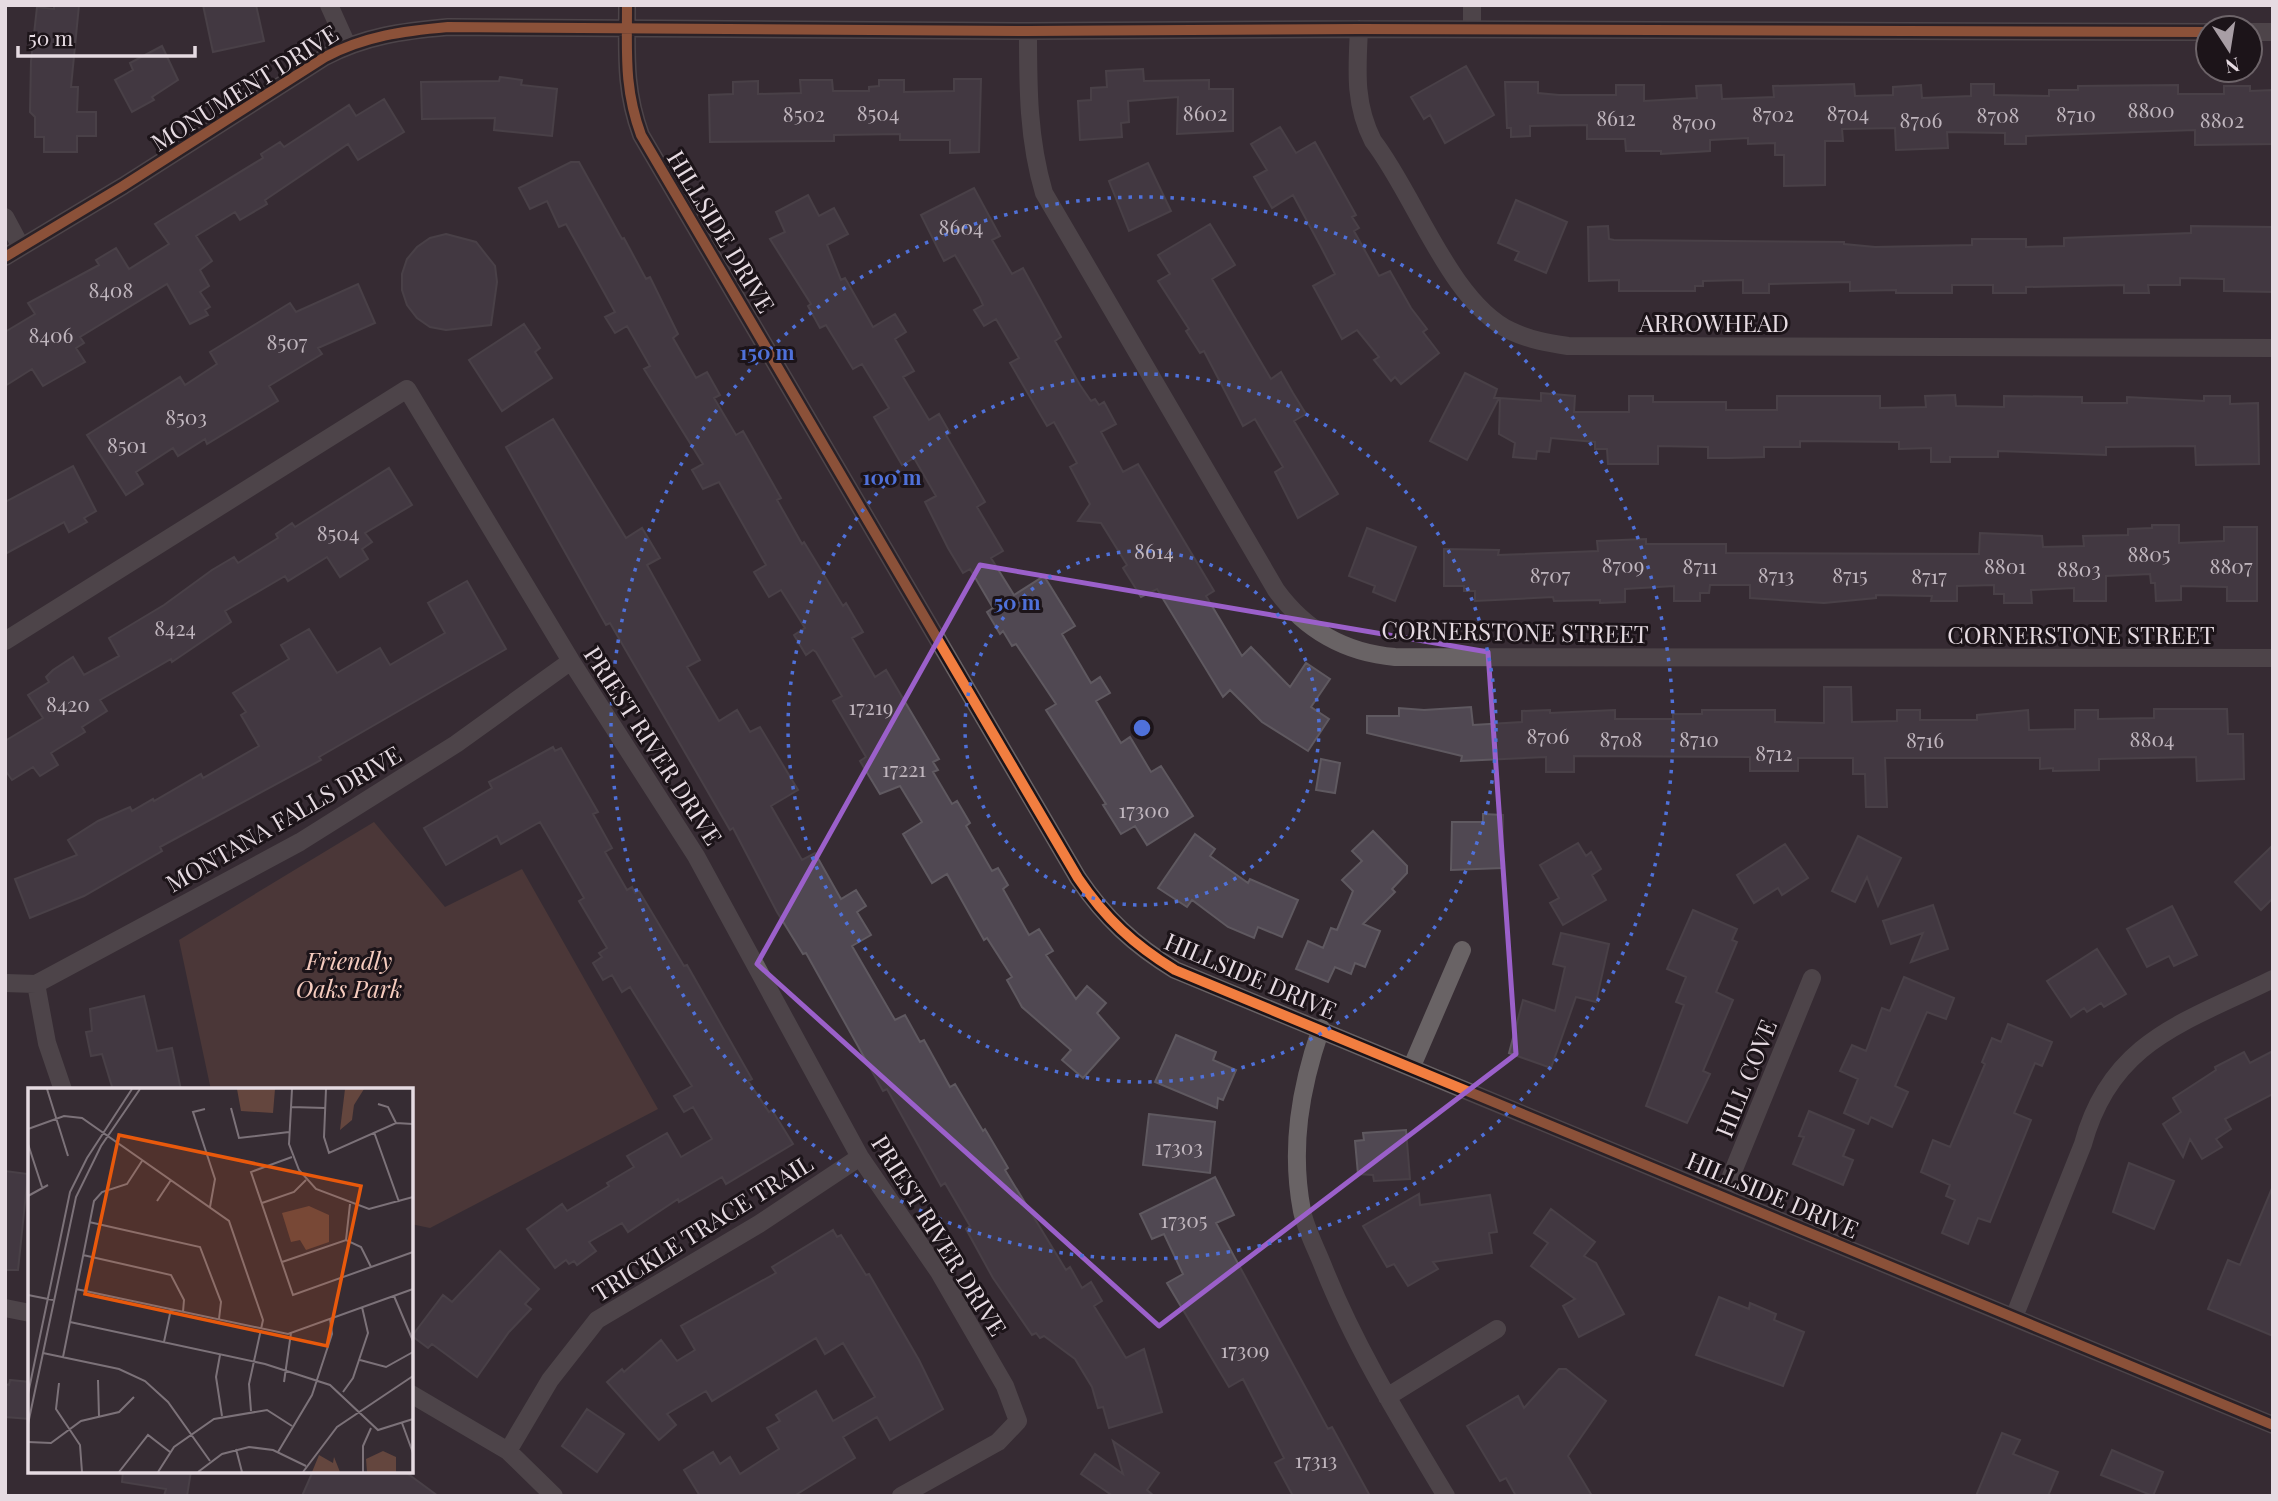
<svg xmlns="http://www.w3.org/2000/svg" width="2278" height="1501" viewBox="0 0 2278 1501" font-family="'Playfair Display',serif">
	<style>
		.green { fill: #64463e }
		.building { fill: #504852; stroke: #5f5960; stroke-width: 2 }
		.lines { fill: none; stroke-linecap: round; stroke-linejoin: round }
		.minor { stroke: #696365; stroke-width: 18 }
		.cycleway-casing { stroke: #1c1419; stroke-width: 15 }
		.cycleway { stroke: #f27e40; stroke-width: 10 }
		.marked { fill: none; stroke: #9b60ca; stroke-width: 5; stroke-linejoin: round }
		.ring { fill: none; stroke: #4f71da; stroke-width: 3.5; stroke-dasharray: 3.5 7 }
		.labels { text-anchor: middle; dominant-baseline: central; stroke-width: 6; stroke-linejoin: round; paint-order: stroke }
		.number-label { font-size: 21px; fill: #c0b6be }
		.street-label { font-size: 24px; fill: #e6dbe2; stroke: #1c1419 }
		.park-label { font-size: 24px; font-style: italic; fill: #f6ccbf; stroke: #1c1419 }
		.inset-road { fill: none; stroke: #7c7279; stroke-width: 2 }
		.view { fill: #e8590c; fill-opacity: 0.15; stroke: #e8590c; stroke-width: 3.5 }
		.inset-edge { fill: none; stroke: #e6dbe2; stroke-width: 3.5 }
		.centre { fill: #4f71da; stroke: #1c1419; stroke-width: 3.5 }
		.ring-label { font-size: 21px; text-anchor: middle; font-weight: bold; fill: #4f71da; stroke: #1c1419; stroke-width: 6; stroke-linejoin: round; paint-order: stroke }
	</style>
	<rect width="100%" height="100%" fill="#362c33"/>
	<path class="green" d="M374,822L445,907L522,869L658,1109L430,1228L411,1224V1090H211L179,940Z"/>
	<path class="building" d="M54,5H79L71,87H78L77,112H96V136H77V152H44V137H35V117L30,112L31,61L37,7L54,9Z
		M203,5H256L264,41L213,52Z
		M162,46L178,80L152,97L154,100L132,112L115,80L133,70L130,63Z
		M1466,66L1494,115L1445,143L1430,115L1424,119L1411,97Z
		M1143,69L1144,81L1209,80V89H1233V131L1177,134L1178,97L1128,101L1129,122L1121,123L1122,137L1080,140L1078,101L1091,100V88L1107,87L1106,71Z
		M500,77L522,80L521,85L557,89L552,136L494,130L495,118L422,119L421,82L499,81Z
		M954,79H981L979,152L950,153V140H900V134L834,135V141L710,142L709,95L733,94V82L758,81V94L801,93L800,80H832L833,91H869V87L879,86V80H904V92L954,91Z
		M1505,82H1538V93L1559,95H1616V85H1644V101L1697,98L1696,86L1721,85L1722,99L1774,97L1773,86L1820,85L1854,84L1855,96L1893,95V87L1921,85L1922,98L1971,96V84H1994V95L2049,96V90H2078V86L2178,85V94H2224V86H2250V91L2273,90V144L2195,145V130L2026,136V144H2005V133L1947,132L1948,148L1896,150L1895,128L1842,129L1843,141H1825V185L1784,186V155H1775V143L1748,144V138L1710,140V151L1661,154V151H1626L1625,139H1587V125L1530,126V136L1511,137V128H1507Z
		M384,99L404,132L358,160L348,144L265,200L267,204L240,220L235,212L196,236L212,261L200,270L209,286L200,292L210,307L205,310L208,315L190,324L167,284L80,337L84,343L76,348L85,362L43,386L32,369L5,386V332L35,314L28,303L99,265L96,260L116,248L129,269L169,244L155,224L263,158L261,154L280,142L284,147L349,105L356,116Z
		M1280,127L1296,153L1315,142L1356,215L1352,217L1359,228L1354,231L1379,276L1390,271L1411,308L1427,329L1423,332L1439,353L1401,384L1395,377L1391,381L1374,360L1379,357L1357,330L1342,339L1313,286L1335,274L1321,247L1293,195L1272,208L1254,177L1267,170L1251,144Z
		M571,162H579L622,239L624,238L646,279L650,277L678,334L673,338L696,378L707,372L720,395L714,398L736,435L743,431L781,498L777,500L802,544L804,542L843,606L846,603L863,632L852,638L875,677L886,670L939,759L933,762L938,770L933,772L952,804L957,801L970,823L966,826L992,871L998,868L1008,885L1003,889L1029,935L1039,929L1053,951L1046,955L1076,999L1087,986L1106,1003L1097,1013L1119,1038L1083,1078L1062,1060L1071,1050L1022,1007L1007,980L1012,977L987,938L984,940L947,874L932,883L903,834L922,822L900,786L880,794L860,761L866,757L833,701L842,696L816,652L813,650L806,655L794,635L805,628L781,590L769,597L754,572L766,565L719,482L703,489L692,470L703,464L644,369L650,366L627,326L615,333L605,317L615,312L566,224L559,227L547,201L530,209L519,188Z
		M1148,163L1171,211L1129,231L1109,181Z
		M974,188L1000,236L992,240L1012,274L1023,268L1061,337L1055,341L1080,385L1091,401L1095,399L1099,405L1104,402L1116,424L1101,432L1123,472L1138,464L1214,591L1206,596L1242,656L1251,647L1290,687L1306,663L1330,679L1311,707L1329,719L1308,751L1262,722L1230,690L1223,697L1157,589L1141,597L1123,568L1127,565L1101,523L1078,521L1090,504L1070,467L1077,463L1054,422L1047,426L1010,363L1019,358L996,319L984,326L974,310L983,305L980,298L955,255L944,261L921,215Z
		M808,195L819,216L834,208L848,234L827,245L841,280L845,278L873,327L895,314L906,332L895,339L914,371L903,377L929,420L939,414L950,433L946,435L985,502L977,507L1003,551L991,558L1014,595L1044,576L1075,626L1062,634L1091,683L1100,677L1110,693L1096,701L1121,743L1130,737L1151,772L1161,766L1193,816L1147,845L1135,826L1121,834L1103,805L1106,804L1046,710L1056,704L1016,644L1012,646L1003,631L1000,634L987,612L993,608L970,569L963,573L948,548L925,502L936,496L914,458L902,465L874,417L889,408L862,364L853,369L826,325L820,328L808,306L811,304L770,239L785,232L776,212Z
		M1516,200L1567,222L1546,273L1515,260L1519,252L1498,243Z
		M1210,224L1235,265L1212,279L1271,379L1281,372L1293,393L1306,414L1294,421L1338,494L1298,518L1275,472L1283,467L1255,419L1243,426L1204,351L1200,353L1186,331L1189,329L1158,281L1170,274L1158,255Z
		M1608,226L1609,239L1614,240L1844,242V244L1875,247L1972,245V239H2026V247L2064,246V238L2191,233V226L2273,227V292L2224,291V279L2180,278V285H2148L2149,293H2124V285L2026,287V293H1993V285H1952V293H1896V290L1850,291V282L1769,284V293H1743V280L1703,281V286H1695V291H1619V280L1589,281L1588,227Z
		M446,234L476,242L495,266L497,282L491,325L446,330L430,327L417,318L407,305L402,290V274L407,259L417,247L430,238Z
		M358,284L375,323L318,348L322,354L269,386L278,401L207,444L205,439L178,456L173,448L136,472L143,484L126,495L87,435L180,377L185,385L217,364L210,352L290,303L296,312Z
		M524,324L540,348L535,352L552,378L502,411L469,360Z
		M1465,373L1497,389L1494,398H1499L1467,460L1430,441Z
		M1541,393L1575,396L1574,412H1629V396H1653V402H1726V410H1777V396H1880V408L1926,407L1925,396L1955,395L1956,406L2004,407V396L2082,397V403H2127V397L2204,401V396H2230V404L2258,403L2259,464L2196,465L2195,446L2106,447V455L1998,451V457H1950V462H1931V448L1899,449V442L1800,441V447H1764V457L1729,458H1708V447L1658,446V464H1608L1607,449H1595V442L1551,438L1549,452L1537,451L1536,459L1513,457L1515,443L1499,434L1500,398L1541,401Z
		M553,419L626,538L642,528L660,558L647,565L700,660L687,667L719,721L737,710L750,732L760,727L798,790L771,806L802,860L815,853L841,899L856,890L866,906L857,912L871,935L852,946L895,1020L905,1015L920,1042L924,1040L950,1087L955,1084L983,1131L985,1129L1008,1168L1005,1170L1066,1270L1070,1267L1082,1288L1091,1282L1102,1301L1094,1306L1126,1358L1144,1349L1162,1412L1109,1428L1103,1407L1098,1408L1092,1387L1075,1359L1044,1336L1040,1338L1036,1333L1032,1335L993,1278L966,1229L970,1226L945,1183L941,1186L887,1089L883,1091L806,953L803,954L777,912L733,828L730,830L610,623L606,625L506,447Z
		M73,466L96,511L84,518L87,522L69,532L64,522L5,554V502Z
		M389,468L412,505L365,533L372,542L362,549L368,559L340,577L327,557L288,581L285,576L225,611L231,622L172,662L171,659L100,700L107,711L82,727L85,732L51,753L58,765L40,776L33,767L12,780L5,770V741L43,718L28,695L49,682L46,677L53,670L73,657L84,675L119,656L109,638L164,605L212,570L234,557L238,563L278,538L276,534L292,523L295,527Z
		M2152,525H2179V543L2224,541V527H2257V601H2227V587L2181,586V600L2156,601L2155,583H2151L2150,574L2106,576V601H2074V588L2031,590L2032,603H2004V594H1994V585L1957,586V601H1931L1932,596L1876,595V598L1824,603L1750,598V585H1710L1709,593H1700V601H1674V586L1625,589V602L1600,603V600L1554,601L1553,597L1475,601V591H1464V586H1444V549L1499,550L1498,555L1598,551L1597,541L1646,539V544H1726V553L1979,554L1980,533L2042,536L2043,547L2084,546L2083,536L2128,535V529L2152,528Z
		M1367,528L1416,547L1395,601L1373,592L1375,586L1349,576Z
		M467,581L506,649L319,757L321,760L160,847L162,851L84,896L30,918L15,879L77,855L68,840L98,821L130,807L132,811L153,799L154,801L201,774L203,778L259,746L241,715L246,712L233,693L289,659L281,645L309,629L337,673L380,648L390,665L445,633L428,603Z
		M1824,687H1851L1852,722L1897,721V710H1920V720H1977V715L2028,710L2029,730L2075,729V710H2098V719L2154,718V709H2227L2228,734H2243L2244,779L2197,781L2196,757L2099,759V770L2053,771V768L2040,769V758H1885L1887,807H1866L1865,774H1853V758H1798V771H1750V757L1574,756V772H1546V757L1461,761L1462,756L1367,733V716H1399V708L1424,710L1471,707L1473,725L1522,722V711L1550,710V713L1615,710V719H1673V714H1702V710H1775V722L1824,723Z
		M553,747L555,751L561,748L598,812L593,814L612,848L605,852L627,890L632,887L635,893L639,891L684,966L687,965L752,1079L748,1081L769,1112L772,1110L793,1144L726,1184L722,1177L679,1202L678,1199L628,1232L622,1223L589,1242L596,1251L577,1265L574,1261L569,1264L566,1260L555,1268L527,1229L562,1204L567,1211L609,1186L607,1183L634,1167L627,1156L667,1133L681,1157L712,1139L693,1107L684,1112L674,1096L692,1086L630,987L622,992L612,975L603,980L593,963L602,957L599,953L607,948L579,901L584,898L540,822L501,844L497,836L446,865L424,828L492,788L489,782Z
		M1321,759L1340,763L1335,793L1316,790Z
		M1483,814L1503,815L1502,868L1451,870L1452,822H1483Z
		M1373,831L1407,866V873L1392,889L1395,892L1363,924L1380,931L1365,967L1355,963L1351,974L1335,967L1328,982L1296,969L1308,941L1323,948L1331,928L1337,930L1353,891L1342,880L1362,861L1352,851Z
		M1195,834L1215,849L1210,856L1248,883L1250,879L1298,900L1282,937L1258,927L1254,938L1228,927L1192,900L1187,907L1158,888Z
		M1858,836L1901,858L1878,906L1867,877L1855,902L1832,891Z
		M1578,843L1586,856L1591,852L1601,869L1592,875L1606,900L1563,925L1550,903L1559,898L1540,865Z
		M1785,844L1808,878L1782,895L1778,888L1754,903L1737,875Z
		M2273,845V898L2261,910L2235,882Z
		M1933,905L1948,949L1911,962L1923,933L1891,944L1883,921Z
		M2172,906L2197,955L2174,966L2169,956L2147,967L2127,929Z
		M1693,910L1737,929L1732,940L1737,942L1716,992L1733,1000L1703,1071L1710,1074L1687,1123L1646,1106L1684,1005L1676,1002L1686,977L1667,969Z
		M1561,933L1609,944L1596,1002L1576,997L1551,1068L1509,1053L1523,1000L1555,1011L1565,967L1553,964Z
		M2097,949L2126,994L2104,1007L2101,1003L2087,1012L2084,1008L2071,1017L2047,981Z
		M1904,977L1954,998L1946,1019L1927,1012L1895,1086L1908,1092L1892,1127L1871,1117L1868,1124L1844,1113L1858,1079L1840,1071L1852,1045L1866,1051L1882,1008L1890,1011Z
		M144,996L157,1051L172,1048L181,1090H113L102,1054L91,1056L86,1032L92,1031L90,1009Z
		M2008,1024L2052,1042L2042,1066L2035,1063L2014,1113L2031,1120L1990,1222L1978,1218L1968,1244L1942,1233L1955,1200L1946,1196L1950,1185L1921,1172L1933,1140L1950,1147L1985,1064L1982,1062L1992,1038L2001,1042Z
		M1176,1035L1216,1052L1213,1060L1236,1070L1223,1100L1218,1098L1217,1108L1155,1082Z
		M2273,1051V1094L2225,1119L2231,1129L2216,1139L2222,1147L2202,1159L2190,1139L2183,1157L2163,1124L2181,1112L2173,1098L2216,1070L2215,1067L2244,1052L2250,1063Z
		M1809,1111L1854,1130L1843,1156L1853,1160L1843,1185L1793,1164L1804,1137L1799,1136Z
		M1149,1114L1215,1122L1210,1173L1143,1165Z
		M1406,1130L1410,1179L1374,1181L1373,1175L1358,1174L1355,1141L1364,1140L1363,1133Z
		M2129,1163L2174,1181L2154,1229L2113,1212Z
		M5,1171L28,1174L18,1270H5Z
		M1215,1177L1234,1215L1216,1223L1328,1429L1332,1427L1370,1496H1293L1275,1463L1284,1458L1243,1379L1229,1387L1167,1283L1183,1274L1164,1234L1152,1239L1140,1214Z
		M2273,1186V1336L2208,1309L2228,1260L2240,1265Z
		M1419,1194L1420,1205L1490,1195L1497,1232L1489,1233L1492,1253L1433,1262L1438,1269L1408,1286L1394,1264L1387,1267L1363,1226Z
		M1551,1209L1595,1242L1584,1256L1596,1263L1624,1314L1579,1337L1563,1306L1575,1299L1531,1266L1548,1243L1534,1233Z
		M833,1230L837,1237L841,1235L866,1275L869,1274L919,1360L943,1409L890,1440L877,1417L843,1437L855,1458L794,1496H700L684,1470L713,1452L720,1464L730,1457L740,1474L779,1449L767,1428L780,1421L776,1415L816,1391L833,1421L875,1397L843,1343L825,1354L816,1338L712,1401L706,1391L667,1414L676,1425L659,1440L607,1382L622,1369L624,1372L661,1340L677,1361L695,1350L681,1326L776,1273L772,1267Z
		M500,1251L539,1289L525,1304L531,1309L509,1332L477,1377L432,1344L428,1348L412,1336L443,1295L452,1302Z
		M1719,1297L1749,1309L1750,1303L1776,1314L1774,1320L1804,1332L1783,1386L1696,1355Z
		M1559,1369H1566L1606,1401L1568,1456L1592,1496H1516L1506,1478L1500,1481L1467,1426L1518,1396L1524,1408Z
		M10,1380L30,1382V1419L5,1417V1384L9,1385Z
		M587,1409L624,1434L597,1472L562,1446Z
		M2002,1433L2020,1440L2013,1454L2058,1472L2048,1496H1976Z
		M1113,1441L1159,1473L1147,1490L1154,1496H1113L1081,1474L1095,1454L1123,1474Z
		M2112,1450L2163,1472L2153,1496L2101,1475Z
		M123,1471H191L187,1496H164L166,1489L122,1482Z
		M313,1471H404L438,1496H302Z"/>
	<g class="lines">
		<path class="minor" d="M329,5L347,45
			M627,5C627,53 624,89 641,135L1078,878C1105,918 1134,945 1175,970L2273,1425
			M1359,29C1357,70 1354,104 1373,141C1415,195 1450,302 1511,331C1530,340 1548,343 1568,346L2273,348
			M1472,29V5
			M1028,31C1028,87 1028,139 1044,193L1276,590C1305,630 1346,653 1395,657L2273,658
			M2250,32H2273
			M5,217L21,247
			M5,257L123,186L325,57C365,36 403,31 448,27L1028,31L1359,29L2208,32
			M5,641L407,389L571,661L696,856L860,1157L939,1272L1005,1386L1018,1421L998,1442L901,1496
			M5,983L36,984L300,842L456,744L571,661
			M36,984L47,1043L63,1090
			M1321,1028C1300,1089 1290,1148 1302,1211C1306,1230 1316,1248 1323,1266C1355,1347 1401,1421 1446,1496
			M1412,1066L1462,950
			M1723,1196L1812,978
			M5,1308L30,1313
			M2014,1317L2083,1144C2111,1040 2186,1022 2273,979
			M411,1394L508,1451L554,1496
			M1387,1397L1497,1329
			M508,1451L550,1380L597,1320L759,1224L860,1157"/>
		<g class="cycleway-casing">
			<path id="cycleway" d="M627,5C627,53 624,89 641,135L1078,878C1105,918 1134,945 1175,970L2273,1425
				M5,257L123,186L325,57C365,36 403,31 448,27L1028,31L1359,29L2208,32"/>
		</g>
		<use href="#cycleway" class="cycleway"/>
	</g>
	<path d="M0 0H2278V1501H0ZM980,565L1488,652L1516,1054L1159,1326L757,964Z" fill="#362c33" fill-opacity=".55" fill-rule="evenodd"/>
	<path class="marked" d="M980,565L1488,652L1516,1054L1159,1326L757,964Z"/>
	<g class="ring">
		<circle cx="1142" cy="728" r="177"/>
		<circle cx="1142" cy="728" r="354"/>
		<circle cx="1142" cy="728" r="531"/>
	</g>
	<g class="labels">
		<g class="number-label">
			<text x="2151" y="109">8800</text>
			<text x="878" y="112">8504</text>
			<text x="1205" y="112">8602</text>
			<text x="1848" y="112">8704</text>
			<text x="804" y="113">8502</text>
			<text x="1773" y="113">8702</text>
			<text x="2076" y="113">8710</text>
			<text x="1998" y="114">8708</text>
			<text x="1616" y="117">8612</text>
			<text x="1921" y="119">8706</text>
			<text x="2222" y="119">8802</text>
			<text x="1694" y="121">8700</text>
			<text x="961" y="226">8604</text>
			<text x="111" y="289">8408</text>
			<text x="51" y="334">8406</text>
			<text x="287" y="341">8507</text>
			<text x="186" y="416">8503</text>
			<text x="127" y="444">8501</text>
			<text x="338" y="532">8504</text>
			<text x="1154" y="550">8614</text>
			<text x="2149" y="553">8805</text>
			<text x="1623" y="564">8709</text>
			<text x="1700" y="565">8711</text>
			<text x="2005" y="565">8801</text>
			<text x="2231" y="565">8807</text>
			<text x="2079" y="568">8803</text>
			<text x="1550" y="574">8707</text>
			<text x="1776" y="574">8713</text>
			<text x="1850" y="574">8715</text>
			<text x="1929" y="575">8717</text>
			<text x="175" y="627">8424</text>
			<text x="68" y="703">8420</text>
			<text x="871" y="706">17219</text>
			<text x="1548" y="735">8706</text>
			<text x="1621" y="738">8708</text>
			<text x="1699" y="738">8710</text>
			<text x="2152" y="738">8804</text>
			<text x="1925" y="739">8716</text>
			<text x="1774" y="752">8712</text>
			<text x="904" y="768">17221</text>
			<text x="1144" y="809">17300</text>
			<text x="1179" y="1146">17303</text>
			<text x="1184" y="1219">17305</text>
			<text x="1245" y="1349">17309</text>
			<text x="1316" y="1459">17313</text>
		</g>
		<g class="street-label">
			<text transform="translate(244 87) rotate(-32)">MONUMENT DRIVE</text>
			<text transform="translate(722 231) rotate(59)">HILLSIDE DRIVE</text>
			<text x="1714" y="322">ARROWHEAD</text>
			<text transform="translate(1515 631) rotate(1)">CORNERSTONE STREET</text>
			<text x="2081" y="634">CORNERSTONE STREET</text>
			<text transform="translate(654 745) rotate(57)">PRIEST RIVER DRIVE</text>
			<text transform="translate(283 818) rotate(-30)">MONTANA FALLS DRIVE</text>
			<text transform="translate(1251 975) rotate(23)">HILLSIDE DRIVE</text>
			<text transform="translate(1745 1078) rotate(-68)">HILL COVE</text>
			<text transform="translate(1773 1194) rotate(23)">HILLSIDE DRIVE</text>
			<text transform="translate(702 1227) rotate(-32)">TRICKLE TRACE TRAIL</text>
			<text transform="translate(940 1235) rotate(58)">PRIEST RIVER DRIVE</text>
		</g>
		<g class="park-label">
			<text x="349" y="960">Friendly<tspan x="349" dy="28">Oaks Park</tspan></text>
		</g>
	</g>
	<g transform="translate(28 1088)">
		<rect width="385" height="385" fill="#362c33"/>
		<path d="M209,1H247L245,25L213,23ZM317,1H336L326,17L324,32L312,42ZM281,118L301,127V154L278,162L272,152L263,154L254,125ZM355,363L368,369V384H339L338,371ZM291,367L305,375L306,369L312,384H284Z" fill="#64463e"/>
		<path class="inset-road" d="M19,1L40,68M264,1L261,56L271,82L288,101L341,121L385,109M298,1L296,49L301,65L368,35L385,36M350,16L360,19L368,35M263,19L297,20M203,20L211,50L261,44M177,21L165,24L187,91L182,119M0,41L36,28L54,30L201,133L235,232L221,296L223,323M346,44L371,114M0,56L14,99M264,69L223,84L265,207L385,164M0,108L20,97M129,113L143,92M234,115L266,104L278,92M61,134L172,159L193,214L191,231M318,152L322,116M55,167L143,187L156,212L155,224M254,174L318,152L333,159L343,179M48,201L260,246L385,201M0,207L25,212M366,208L385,253M42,234L237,276L302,297L350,342L385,331M136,254L143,221M15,265L91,281L117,293L140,314L182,373M192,267L188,289L194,328M35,269L66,113L74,104L99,96L114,73M332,272L358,279L385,264M70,292L71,329M256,294L263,245M31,295L28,321L52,357L54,384M315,304L325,290L340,245L334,219M0,306L42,104L59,70L104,1M374,335L385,365M0,336L48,109L73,58L112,1M0,354L23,355L53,333L91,324L106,309M208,361L214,384M250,364L284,307L304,246L302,231M91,384L120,347L142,364M130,384L146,359L186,331L239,322L264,338M170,384L194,366L221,359L245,362L278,378M275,384L309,339L385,288M335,384V358L343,340"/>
		<path class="view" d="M91,47L333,98L299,258L57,206Z"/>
		<rect width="385" height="385" class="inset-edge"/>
	</g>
	<circle cx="1142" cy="728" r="10" class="centre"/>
	<g class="ring-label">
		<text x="767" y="360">150 m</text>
		<text x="892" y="485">100 m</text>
		<text x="1017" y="610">50 m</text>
	</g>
	<rect width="2278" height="1501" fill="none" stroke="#e6dbe2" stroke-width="14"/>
	<g transform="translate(2229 49) rotate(168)"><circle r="33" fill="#1c1419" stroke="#6d6469" stroke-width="2"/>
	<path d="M0-5L12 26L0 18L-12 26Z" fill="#a89ea5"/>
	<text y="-10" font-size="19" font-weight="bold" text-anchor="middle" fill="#e6dbe2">N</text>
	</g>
	<path d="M18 46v10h177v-10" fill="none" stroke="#e6dbe2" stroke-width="3.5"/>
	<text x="28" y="46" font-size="21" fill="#e6dbe2" stroke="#1c1419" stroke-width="5" paint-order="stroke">50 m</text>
</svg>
